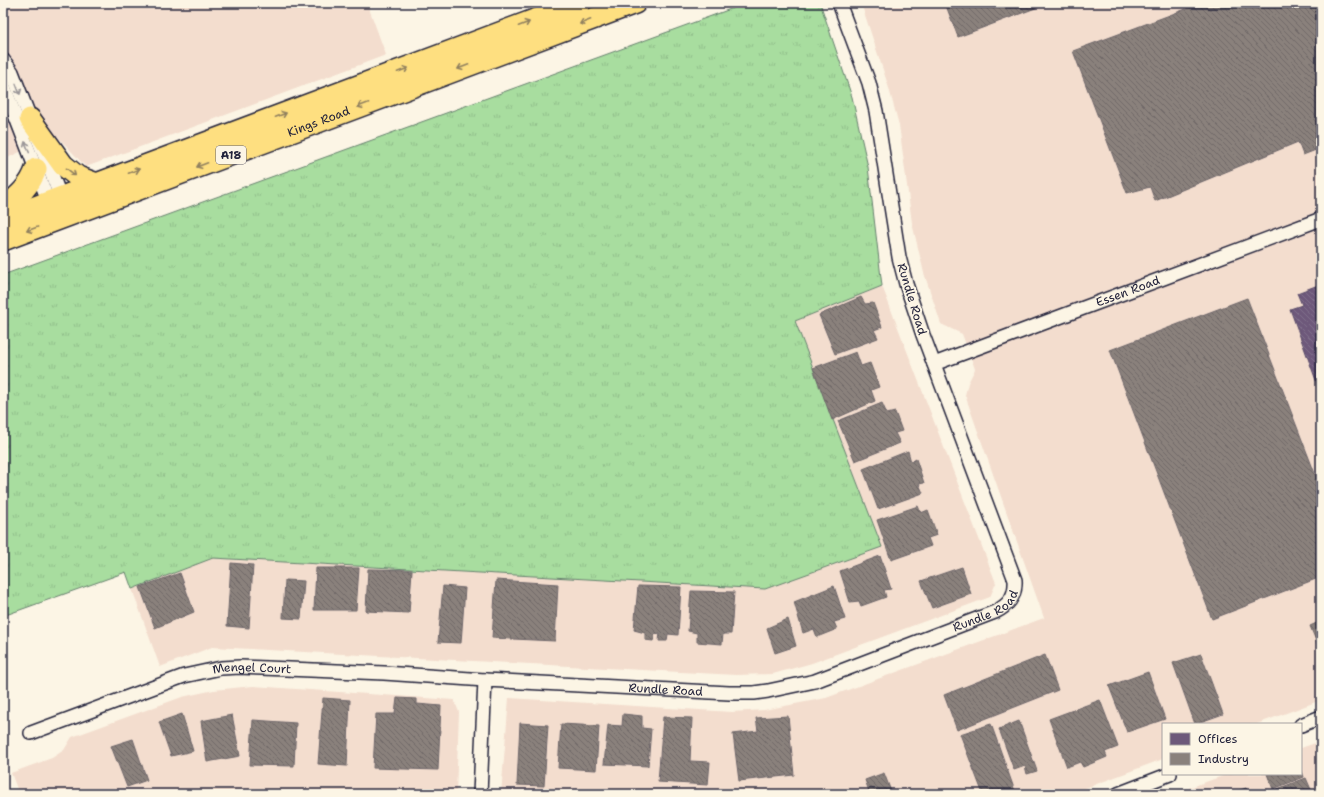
<svg xmlns="http://www.w3.org/2000/svg" width="1324" height="797" viewBox="0 0 1324 797" font-family="'Shantell Sans',sans-serif">
	<style>
		.built { fill: #f3ddce }
		.grass { fill: url(#grass-tufts); stroke: #65806d }
		.offices { fill: url(#offices-back-hatch); stroke: #564867 }
		.industry { fill: url(#industry-back-hatch); stroke: #6b6468 }
		.lines { fill: none; stroke-linecap: round; stroke-linejoin: round }
		.minor-casing { stroke: #22223b; stroke-width: 16 }
		.primary-casing { stroke: #22223b; stroke-width: 24 }
		.minor { stroke: #fcf5e5; stroke-width: 13 }
		.primary { stroke: #fedf80; stroke-width: 21 }
		.oneway { stroke: #90805e }
		.oneway2 { stroke: #9a9698 }
		.labels { text-anchor: middle; dominant-baseline: central; stroke-width: 4; stroke-linejoin: round; paint-order: stroke }
		.shield { fill: #fcf5e5; stroke: #63616e; stroke-width: 1 }
		.shield-label { font-size: 11px; font-weight: bold; fill: #22223b }
		.street-label { font-size: 12px; fill: #22223b; stroke: #fcf5e5 }
	</style>
	<defs>
		<pattern id="grass-tufts" width="24" height="20" patternUnits="userSpaceOnUse"><rect width="24" height="20" fill="#a8dd9f"/><path d="M3 7l-1-3M5 7V3M7 7l1-3M15 17l-1-3M17 17v-4M19 17l1-3" fill="none" stroke="#90bd8a"/></pattern>
		<pattern id="offices-back-hatch" width="6" height="6" patternUnits="userSpaceOnUse"><rect width="6" height="6" fill="#6d597a"/><path d="M-1 5l2 2M0 0l6 6M5-1l2 2" fill="none" stroke="#81728c"/></pattern>
		<pattern id="industry-back-hatch" width="6" height="6" patternUnits="userSpaceOnUse"><rect width="6" height="6" fill="#8a817c"/><path d="M-1 5l2 2M0 0l6 6M5-1l2 2" fill="none" stroke="#706967"/></pattern>
	</defs>
	<rect width="100%" height="100%" fill="#fcf5e5"/>
	<filter id="ink" filterUnits="userSpaceOnUse"><feTurbulence type="fractalNoise" baseFrequency=".025" numOctaves="2"/><feDisplacementMap in="SourceGraphic" scale="8" xChannelSelector="R" yChannelSelector="G"/><feConvolveMatrix kernelMatrix="1 2 1 2 8 2 1 2 1" color-interpolation-filters="sRGB"/></filter>
	<g filter="url(#ink)">
		<path class="built" d="M3,3H367L386,55L86,167L56,135L3,160Z
			M861,3H1321V700L1257,724H1163V759L1070,794H501L509,698L732,712L764,710L826,698L1044,618L965,395L968,383L975,369L962,334L941,324L924,273L912,223L899,125L888,85Z
			M882,286L996,583L990,597L812,663L773,674L736,675L212,647L160,667L132,589L213,558L765,589L882,547L795,321Z
			M253,686L454,700L459,712L456,794H19L11,773L52,758L64,750L72,737L182,697L214,690Z
			M1321,741V794H1172L1228,774H1301V748Z"/>
		<path class="grass" d="M747,3H820L852,97L868,167L882,286L795,321L882,547L765,589L213,558L132,589L126,572L3,616V275Z"/>
		<path class="offices" d="M1321,284V394L1290,309L1302,305L1297,293Z"/>
		<path class="industry" d="M945,3H1049L958,37Z
			M1202,3H1321V148L1303,155L1298,142L1155,201L1150,187L1127,193L1073,51Z
			M861,297L865,304L873,303L882,327L874,330L878,338L835,354L819,315Z
			M1247,298L1321,489V577L1212,619L1110,350Z
			M856,352L861,366L870,363L879,387L871,390L875,401L832,420L813,368Z
			M882,403L887,414L895,412L902,431L895,433L900,443L855,461L838,421Z
			M908,451L911,462L916,459L924,483L919,484L923,493L878,509L863,469Z
			M918,506L921,513L928,510L937,535L928,538L931,546L891,560L877,520Z
			M880,556L891,589L884,590L886,597L861,606L859,601L850,602L840,571Z
			M231,563L253,565L249,628L227,626Z
			M962,567L971,594L932,608L921,581Z
			M316,568H359L356,610H314Z
			M368,569L412,570L409,613L366,611Z
			M180,573L194,612L155,628L140,587Z
			M285,580L304,581L301,619L283,618Z
			M496,580L558,584L555,641L492,638Z
			M443,586L465,588L461,643L438,642Z
			M638,586L681,587L678,635L668,634L667,641H659L660,633L655,634L653,641L645,640V633L634,630Z
			M834,586L845,619L834,622L837,629L817,637L814,629L803,633L794,602Z
			M691,591L734,592L731,634H723L722,644L697,642V633L688,631Z
			M788,619L796,646L775,653L767,628Z
			M1321,621V653L1310,626Z
			M1201,654L1223,714L1195,724L1173,663Z
			M1045,655L1058,690L957,730L944,695Z
			M1148,672L1165,719L1127,732L1109,686Z
			M323,698L350,700L347,766L318,764Z
			M397,698L417,699V704L441,706L438,770L373,768L376,714H395Z
			M1100,700L1118,747L1105,752L1107,757L1083,767L1080,762L1067,767L1049,719Z
			M182,714L193,751L171,756L159,722Z
			M623,714L642,716V728L651,729L648,766L604,764L608,725L622,726Z
			M232,715L240,756L207,762L201,721Z
			M788,716L794,775L739,781L733,734L758,731L756,718Z
			M663,717L692,718L690,761L710,762L708,785L658,782Z
			M253,720L296,723L294,766L250,765Z
			M1019,721L1037,771L1027,774L1025,766L1014,770L999,729Z
			M520,723L548,725L544,786L517,785Z
			M561,724L599,726L596,770L558,768Z
			M991,724L1016,794H983L960,734Z
			M133,739L147,780L127,787L111,746Z
			M1301,769L1304,777L1273,789L1267,774H1301Z
			M884,773L892,794H870L865,780Z
			M1306,778L1313,794H1267V793Z
			M1246,788L1249,794H1229Z"/>
		<g class="lines">
			<g class="minor-casing">
				<g id="minor">
					<path d="M3,60L12,72L61,198V205"/>
					<path d="M3,84L49,203L53,208"/>
					<path id="s1" d="M934,364L1321,219"/>
					<path d="M1301,725L1321,717"/>
					<path id="s2" d="M31,733L184,676L221,668L240,667L384,673L485,680"/>
					<path id="s3" d="M480,794L485,680L729,693H754L768,691L815,681L995,612C1009,605 1016,596 1015,580L923,335L906,284L899,257L876,111L869,83L839,3"/>
					<path d="M1118,794L1170,774"/>
				</g>
			</g>
			<g class="primary-casing">
				<g id="primary">
					<path d="M30,119L63,165L78,177L97,184"/>
					<path d="M3,209C17,197 30,187 36,169"/>
					<path d="M3,219L580,3"/>
					<path id="s4" d="M3,240L635,3"/>
				</g>
			</g>
			<use href="#minor" class="minor"/>
			<use href="#primary" class="primary"/>
		</g>
		<defs><path id="oneway-shaft" d="M-6 0H5M1.5-3L5.5 0L1.5 3" fill="none" stroke-width="1.6" stroke-linecap="round" stroke-linejoin="round"/></defs>
		<g class="oneway">
			<use href="#oneway-shaft" transform="translate(585 22) rotate(159)"/>
			<use href="#oneway-shaft" transform="translate(524 24) rotate(-21)"/>
			<use href="#oneway-shaft" transform="translate(463 67) rotate(159)"/>
			<use href="#oneway-shaft" transform="translate(403 70) rotate(-21)"/>
			<use href="#oneway-shaft" transform="translate(363 105) rotate(159)"/>
			<use href="#oneway-shaft" transform="translate(281 115) rotate(-21)"/>
			<use href="#oneway-shaft" transform="translate(202 165) rotate(159)"/>
			<use href="#oneway-shaft" transform="translate(134 171) rotate(-21)"/>
			<use href="#oneway-shaft" transform="translate(71 172) rotate(39)"/>
			<use href="#oneway-shaft" transform="translate(32 229) rotate(160)"/>
		</g>
		<g class="oneway2">
			<use href="#oneway-shaft" transform="translate(18 89) rotate(69)"/>
			<use href="#oneway-shaft" transform="translate(27 147) rotate(-112)"/>
		</g>
	</g>
	<g class="labels">
		<rect class="shield" x="216" y="146" width="30" height="18" rx="3"/>
		<g class="shield-label">
			<text x="231" y="155">A18</text>
		</g>
		<g class="street-label">
			<text stroke="none"><textPath href="#s4" startOffset="337">Kings Road</textPath></text>
			<text stroke="none"><textPath href="#s1" startOffset="207">Essen Road</textPath></text>
			<text transform="translate(912 299) rotate(73)">Rundle Road</text>
			<text stroke="none"><textPath href="#s3" startOffset="631">Rundle Road</textPath></text>
			<text stroke="none"><textPath href="#s2" startOffset="232">Mengel Court</textPath></text>
			<text stroke="none"><textPath href="#s3" startOffset="295">Rundle Road</textPath></text>
		</g>
	</g>
	<rect width="1324" height="797" fill="none" stroke="#fcf5e5" stroke-width="16"/>
	<rect x="8" y="8" width="1308" height="781" fill="none" stroke="#22223b" stroke-width="1.5" filter="url(#ink)"/>
	<rect x="1162" y="723" width="140" height="52" fill="#fcf5e5" stroke="#a5a1a1"/>
	<rect x="1170" y="733" width="20" height="12" fill="#6d597a" stroke="#a5a1a1"/>
	<text x="1198" y="743" font-size="12" fill="#22223b">Offices</text>
	<rect x="1170" y="753" width="20" height="12" fill="#8a817c" stroke="#a5a1a1"/>
	<text x="1198" y="763" font-size="12" fill="#22223b">Industry</text>
</svg>
